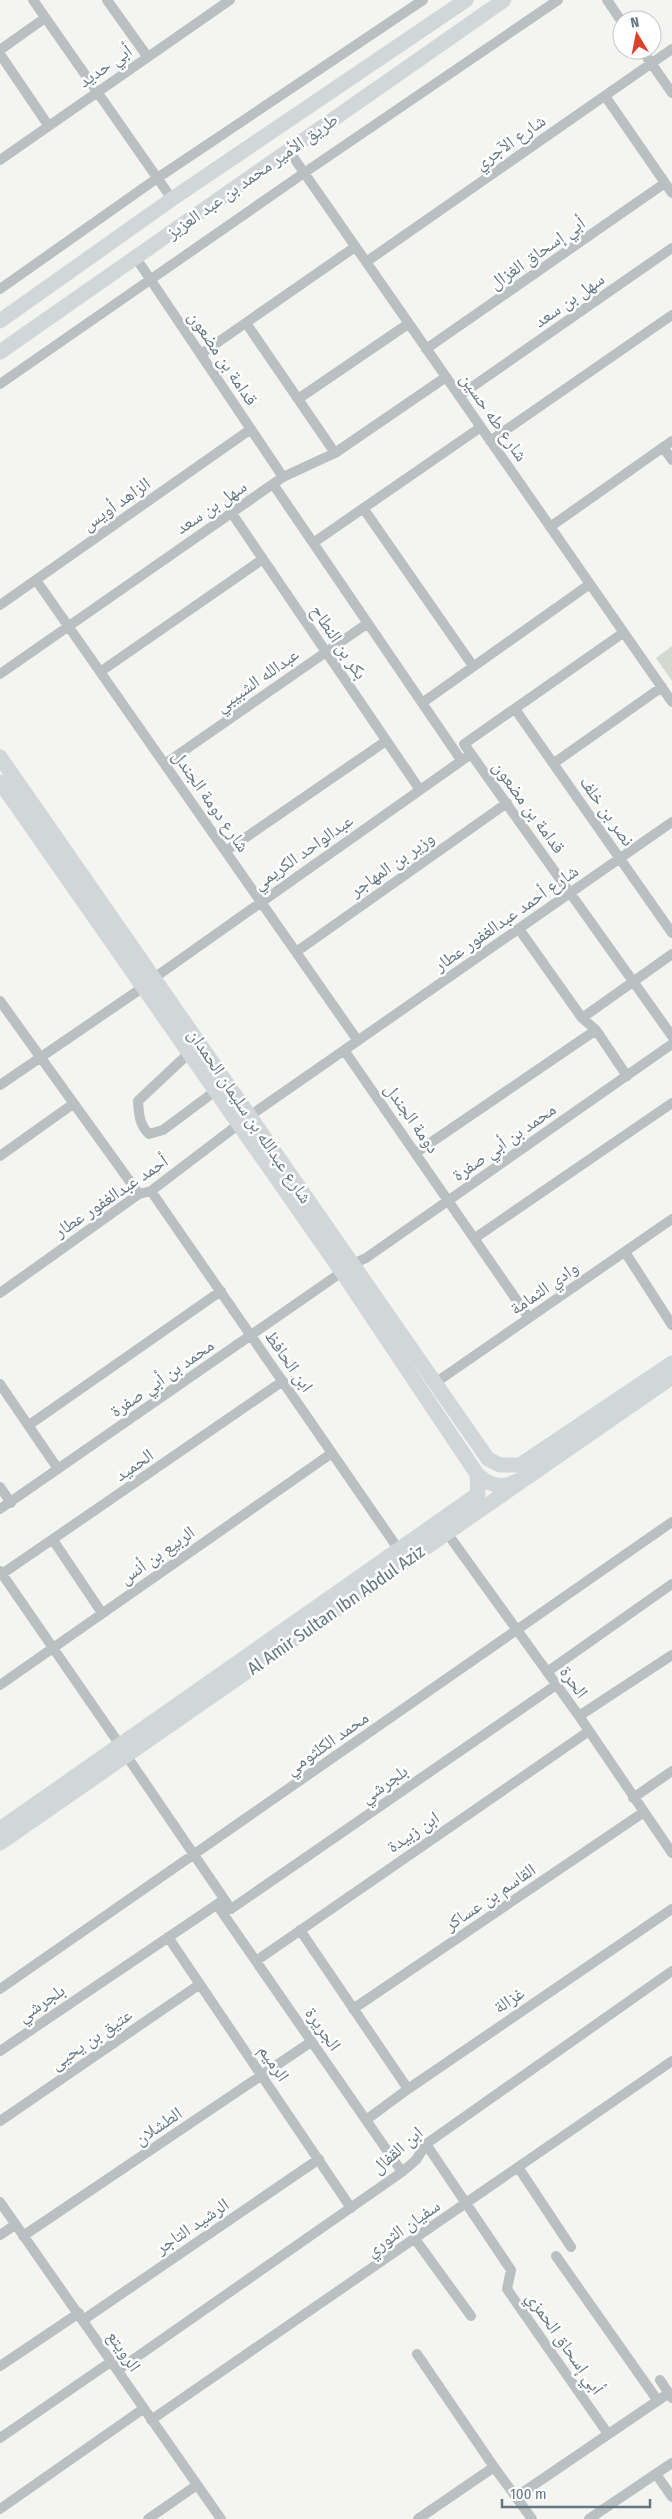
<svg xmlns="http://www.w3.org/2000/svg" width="672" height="2519" viewBox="0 0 672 2519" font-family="'Fira Sans Condensed','Noto Naskh Arabic',sans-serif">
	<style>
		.green { fill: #d4d9d0 }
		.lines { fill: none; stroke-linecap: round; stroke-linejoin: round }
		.street { stroke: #bac0c2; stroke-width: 10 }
		.secondary { stroke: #d1d6d9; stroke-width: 15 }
		.labels { text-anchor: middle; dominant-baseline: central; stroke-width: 5; stroke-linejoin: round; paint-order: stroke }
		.street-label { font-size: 18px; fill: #647780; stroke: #fff }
	</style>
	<rect width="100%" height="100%" fill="#f4f4f0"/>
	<path class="green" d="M672,646V681L656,658Z"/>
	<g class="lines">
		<path class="street" d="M33,0L172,199
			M107,0L147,56
			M607,0L622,22
			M0,50L45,18
			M642,50L672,93
			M0,54L48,125
			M605,96L672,193
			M289,151L672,702
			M0,160L230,0
			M136,258L283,477
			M366,262L672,49
			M0,289L156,179L423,0
			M246,323L335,453
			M426,349L665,183
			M201,354L355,247
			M0,384L304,173L558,0
			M459,396L672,248
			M298,399L408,324
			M490,441L672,315
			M663,447L672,460
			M273,484L461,760
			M363,508L473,666
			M231,512L420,790
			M550,527L672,441
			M313,543L481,427
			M36,580L358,1041
			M0,605L251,429
			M623,633L464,744L672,1036
			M100,672L263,559
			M0,674L283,477L335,453L446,377
			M422,703L590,584
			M515,709L672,933
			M166,763L368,623
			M554,763L662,687
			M226,851L386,741
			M519,929L582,1018L596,1030L627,1076
			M296,952L507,803
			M154,978L471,754
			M0,1001L139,1194
			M582,1018L672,954
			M344,1050L529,1318
			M188,1054L138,1101C139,1114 139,1124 149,1134L163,1130L214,1092
			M0,1085L142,988
			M251,1115L672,822
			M417,1152L596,1030
			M0,1156L73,1104
			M151,1191L399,1550
			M475,1238L672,1103
			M625,1252L672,1325
			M353,1264L366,1258L672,1044
			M0,1293L139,1194L151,1191L239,1124
			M435,1383L672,1219
			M0,1384L58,1469
			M29,1425L221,1291
			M0,1487L11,1503
			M0,1509L342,1272
			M447,1533L579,1716L672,1853
			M53,1540L102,1613
			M0,1571L120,1745
			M2,1574L283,1381
			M547,1672L672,1584
			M0,1685L332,1453
			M579,1716L672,1655
			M126,1755L231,1909L556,1685
			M633,1798L672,1771
			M217,1905L402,2172
			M300,1930L408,2089
			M168,1937L351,2208
			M256,1961L589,1731
			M0,1989L672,1522
			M353,2009L644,1812
			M0,2051L222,1901
			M366,2120L408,2089L672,1909
			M0,2121L200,1984
			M426,2144L511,2270L507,2289L608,2434
			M518,2167L571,2247
			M0,2202L221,2519
			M0,2235L15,2225
			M23,2236L311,2042
			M415,2239L471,2316
			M556,2256L658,2401
			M83,2320L319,2159
			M417,2354L494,2467L532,2519
			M0,2366L79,2313
			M118,2370L402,2172L416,2160L426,2144L672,1971
			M660,2380L672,2398
			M151,2420L672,2061
			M0,2438L112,2361
			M656,2474L672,2497
			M516,2497L669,2393
			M0,2509L143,2409
			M148,2519L197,2485
			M418,2519L494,2467
			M589,2519L672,2463"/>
		<path class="secondary" d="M0,321L172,199L466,0
			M0,352L504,0
			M0,757L488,1459L500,1465H520L672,1363
			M0,782L342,1272L477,1474C500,1495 513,1483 537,1471
			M0,1829L478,1494L477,1474
			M0,1843L672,1377"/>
	</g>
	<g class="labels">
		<g class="street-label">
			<text transform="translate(105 66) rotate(-35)">أبي حديد</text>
			<text transform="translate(510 142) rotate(-35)">شارع الآجري</text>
			<text transform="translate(252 176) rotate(-35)">طريق الأمير محمد بن عبد العزيز</text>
			<text transform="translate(537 253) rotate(-35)">أبي إسحاق الغزال</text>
			<text transform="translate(569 300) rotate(-35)">سهل بن سعد</text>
			<text transform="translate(223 358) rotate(56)">قدامة بن مضعون</text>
			<text transform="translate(494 417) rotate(55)">شارع طه حسين</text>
			<text transform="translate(116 504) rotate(-35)">الزاهد أويس</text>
			<text transform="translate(211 507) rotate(-34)">سهل بن سعد</text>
			<text transform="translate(339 642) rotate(56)">بكر بن النطاح</text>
			<text transform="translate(257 680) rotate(-35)">عبدالله الشبيبي</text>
			<text transform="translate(211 801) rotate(55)">شارع دومة الجندل</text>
			<text transform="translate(529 807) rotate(54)">قدامة بن مضعون</text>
			<text transform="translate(607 811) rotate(55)">نصر بن خلف</text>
			<text transform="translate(303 852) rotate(-35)">عبدالواحد الكريمي</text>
			<text transform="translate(392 864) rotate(-35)">وزير بن المهاجر</text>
			<text transform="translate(506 918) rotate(-35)">شارع أحمد عبدالغفور عطار</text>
			<text transform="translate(250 1116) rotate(56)">شارع عبدالله بن سليمان الحمدان</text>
			<text transform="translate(412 1118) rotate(55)">دومة الجندل</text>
			<text transform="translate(504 1142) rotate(-35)">محمد بن أبي صفرة</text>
			<text transform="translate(111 1196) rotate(-34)">أحمد عبدالغفور عطار</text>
			<text transform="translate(544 1288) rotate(-35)">وادي الثمامة</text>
			<text transform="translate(289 1361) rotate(55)">ابن الحافظ</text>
			<text transform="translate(162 1378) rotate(-35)">محمد بن أبي صفرة</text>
			<text transform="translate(134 1465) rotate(-35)">الحميد</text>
			<text transform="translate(157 1555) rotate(-35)">الربيع بن أنس</text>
			<text transform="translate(336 1610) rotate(-35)">Al Amir Sultan Ibn Abdul Aziz</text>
			<text transform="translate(574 1682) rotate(54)">الحرة</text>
			<text transform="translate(327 1743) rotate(-35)">محمد الكلثومي</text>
			<text transform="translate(384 1784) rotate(-35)">بلجرشي</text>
			<text transform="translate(413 1832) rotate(-34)">ابن زبيدة</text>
			<text transform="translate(490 1897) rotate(-34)">القاسم بن عساكر</text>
			<text transform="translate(509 2000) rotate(-34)">غزالة</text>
			<text transform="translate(41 2003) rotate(-34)">بلجرشي</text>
			<text transform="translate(323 2029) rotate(55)">الجريرة</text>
			<text transform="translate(91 2039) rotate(-34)">عتيق بن يحيى</text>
			<text transform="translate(274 2063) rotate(56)">الرميم</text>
			<text transform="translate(158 2126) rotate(-34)">الطشلان</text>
			<text transform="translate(397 2150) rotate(-41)">ابن القفال</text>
			<text transform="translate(192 2226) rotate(-34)">الرشيد التاجر</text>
			<text transform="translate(403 2228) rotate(-35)">سفيان الثوري</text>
			<text transform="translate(565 2343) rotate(55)">أبي إسحاق الحمزي</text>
			<text transform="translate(124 2351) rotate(56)">الرويتع</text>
		</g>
	</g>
	<g transform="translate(637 35) rotate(350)"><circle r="24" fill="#ffffff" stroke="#c1c9cc"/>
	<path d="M0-4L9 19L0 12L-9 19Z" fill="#db412a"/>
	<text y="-8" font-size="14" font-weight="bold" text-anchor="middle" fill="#647780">N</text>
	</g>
	<path d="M502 2499v8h148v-8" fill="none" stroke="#647780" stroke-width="2.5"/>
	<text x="510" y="2499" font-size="15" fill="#647780" stroke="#ffffff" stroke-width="4" paint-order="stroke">100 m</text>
</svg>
